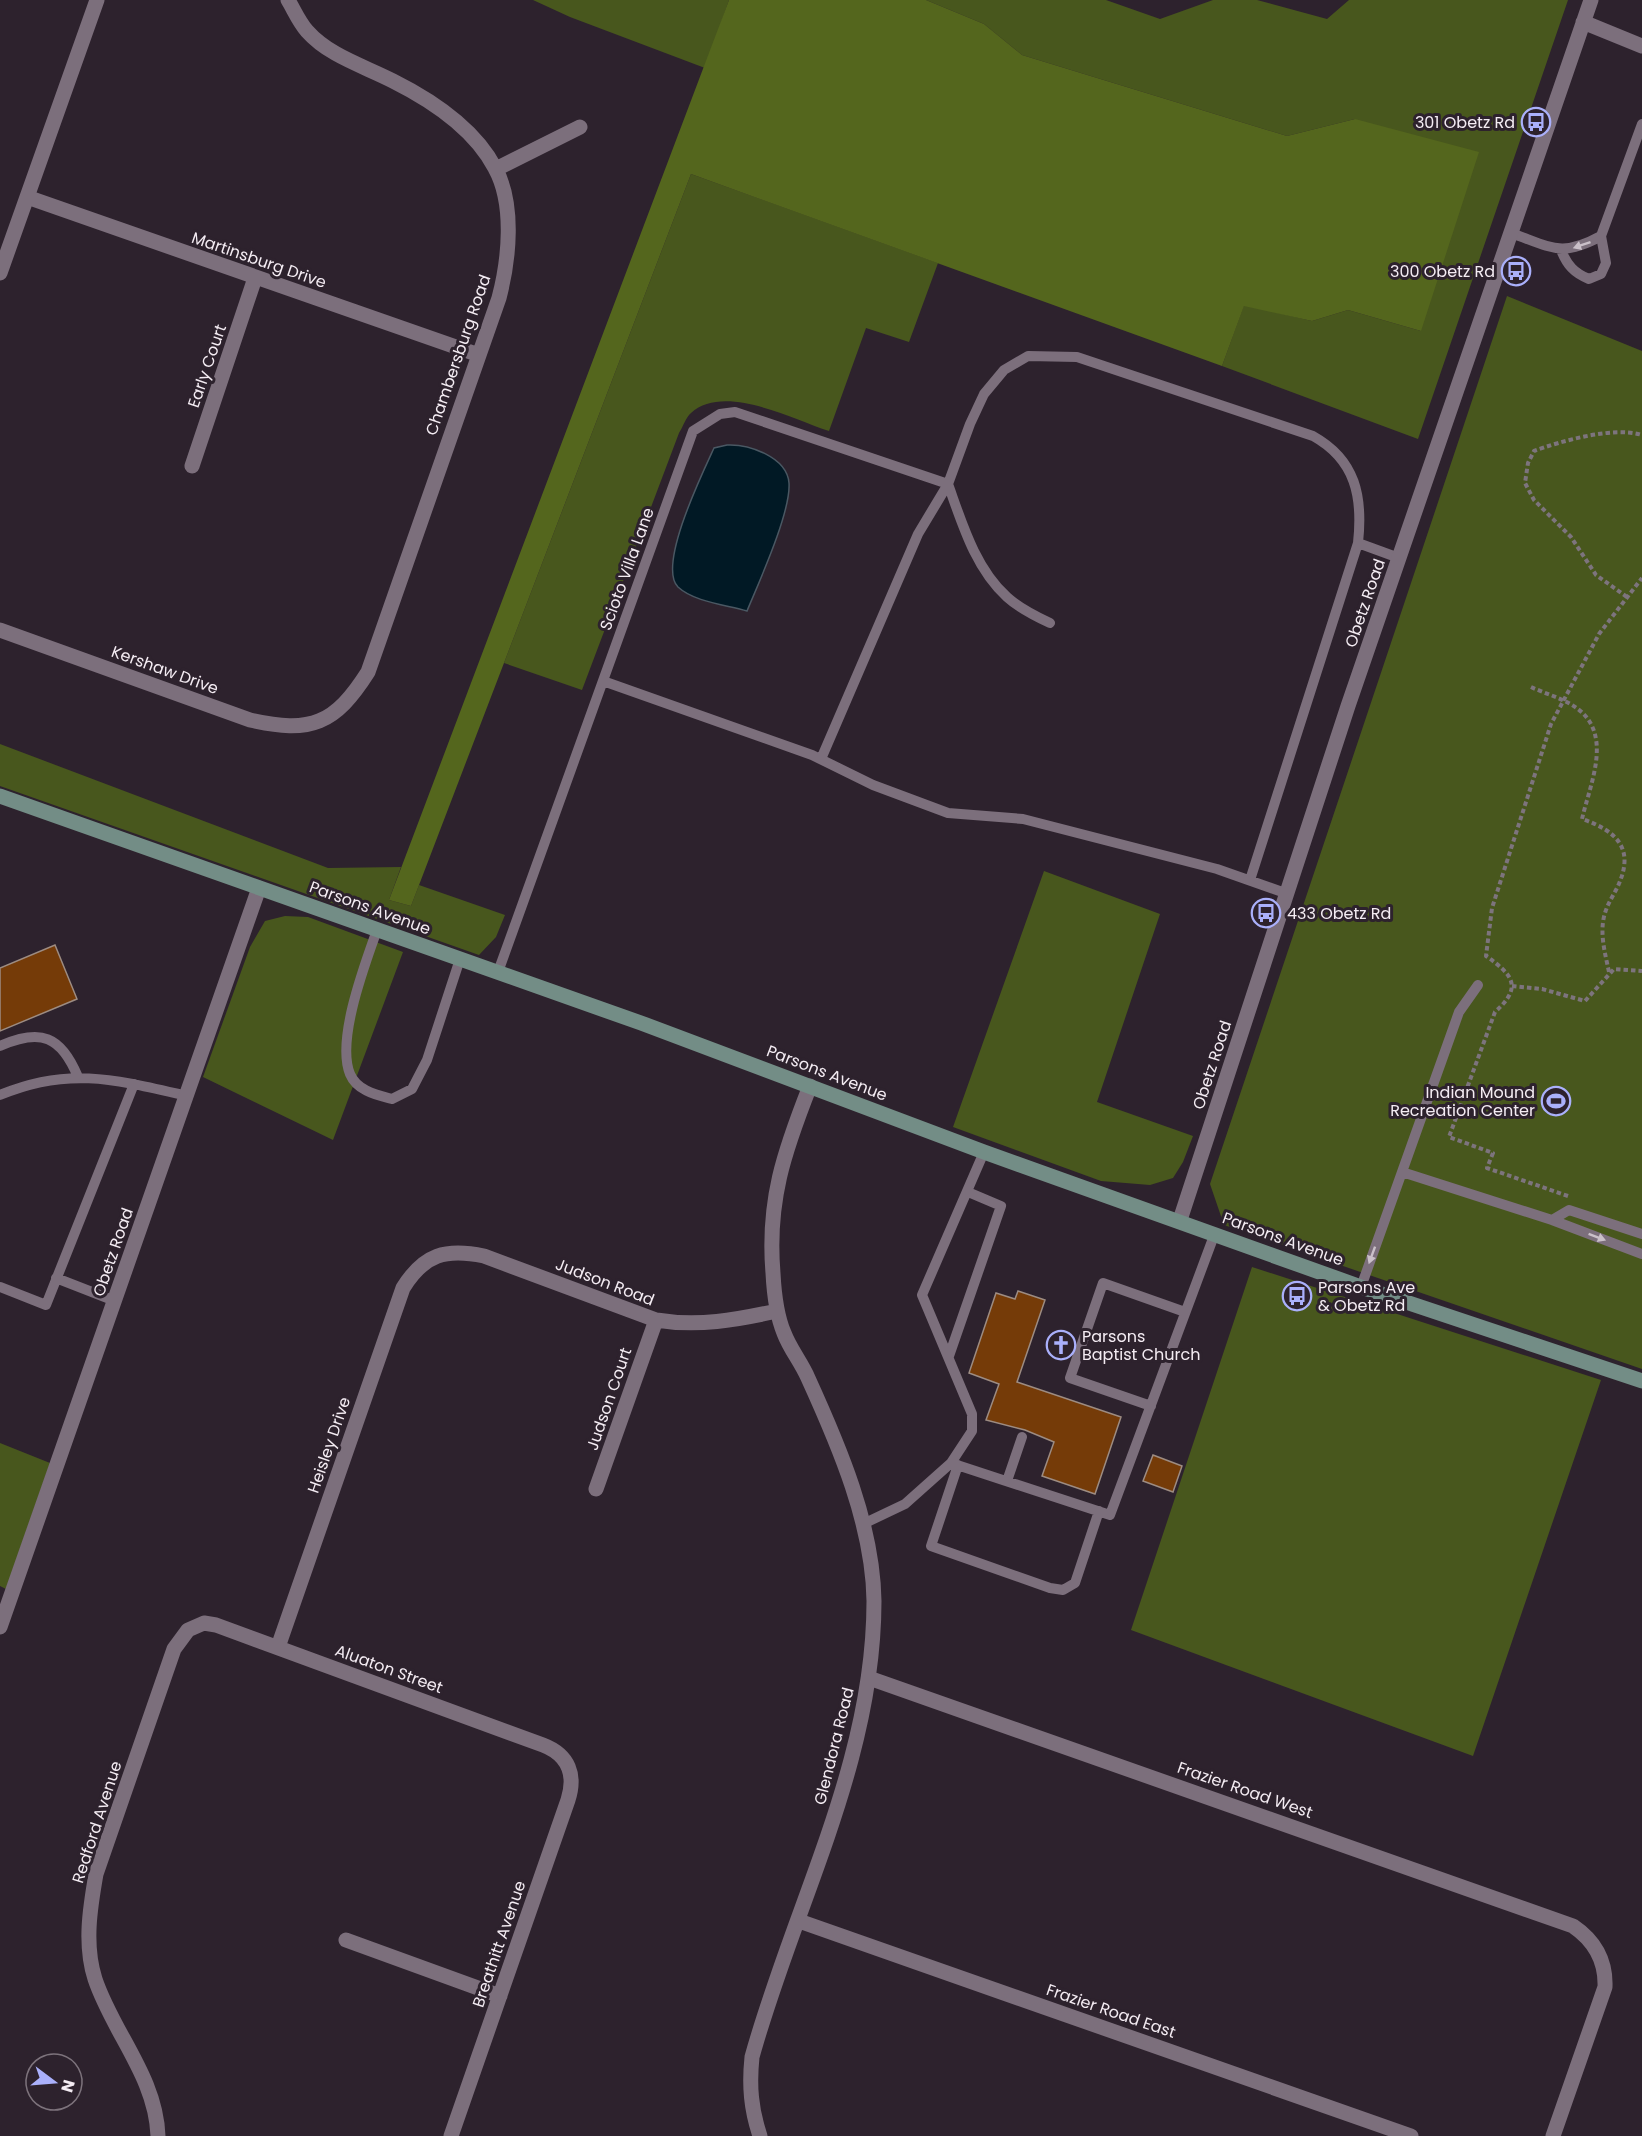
<svg xmlns="http://www.w3.org/2000/svg" width="1642" height="2136" viewBox="0 0 1642 2136" font-family="Poppins,sans-serif">
	<style>
		.green { fill: #48571d }
		.forest { fill: #54661d }
		.water { fill: #011925; stroke: #4a5863; stroke-width: 1.5 }
		.building { fill: #753b08; stroke: #9d8c82; stroke-width: 1.5 }
		.lines { fill: none; stroke-linecap: round; stroke-linejoin: round }
		.path { stroke: #7d747d; stroke-width: 4; stroke-dasharray: 4.5 3; stroke-linecap: butt }
		.lane { stroke: #7c6f7c; stroke-width: 10 }
		.street { stroke: #7c6f7c; stroke-width: 15 }
		.secondary { stroke: #738d86; stroke-width: 15 }
		.oneway { fill: #cac0c9 }
		.labels { text-anchor: middle; dominant-baseline: central; stroke-width: 6; stroke-linejoin: round; paint-order: stroke }
		.poi-label { font-size: 16px; fill: #f4ecf3; stroke: #2d222d; text-anchor: end }
		.street-label { font-size: 16px; fill: #f4ecf3; stroke: #2d222d }
	</style>
	<rect width="100%" height="100%" fill="#2d222d"/>
	<path class="green" d="M533,0H729L705,68L570,17Z
		M926,0H1106L1160,19L1213,0H1257L1327,19L1349,0H1568L1418,439L1222,366L1244,305L1312,321L1348,310L1421,331L1355,119L1287,136L1022,55L984,24Z
		M691,174L938,263L909,342L866,328L829,431C792,419 724,383 691,413C686,417 683,427 679,433L582,690L504,663Z
		M1507,296L1642,351V1369L1224,1225L1210,1184Z
		M0,744L328,868L401,867L389,900L411,906L419,885L505,915L496,937L479,955L0,786Z
		M1044,871L1160,914L1097,1102L1193,1136L1183,1162L1173,1178L1150,1185L1101,1181L953,1127Z
		M285,916L308,917L403,952L333,1140L203,1077L250,947L265,921Z
		M1252,1267L1601,1380L1473,1756L1131,1630Z
		M0,1443L50,1463L6,1589L0,1586Z"/>
	<path class="forest" d="M729,0H926L984,24L1022,55L1287,136L1355,119L1479,152L1421,331L1348,310L1312,321L1244,306L1222,366L691,174L411,906L389,900Z"/>
	<path class="water" d="M727,445C749,444 787,457 789,483C791,512 759,582 747,611C727,605 694,602 678,587C657,566 703,472 714,448Z"/>
	<path class="building" d="M55,945L77,999L0,1031V968Z
		M1018,1291L1045,1300L1017,1382L1121,1417L1095,1494L1042,1476L1054,1442L1025,1430L986,1420L999,1384L969,1373L996,1293L1015,1299Z
		M1153,1455L1182,1466L1173,1492L1143,1481Z"/>
	<g class="lines">
		<path class="path" d="M1627,597L1596,575L1571,537L1534,500L1525,483L1528,463L1534,451C1561,441 1614,426 1642,435
			M1531,687C1546,694 1565,699 1578,709C1613,736 1590,784 1582,819C1617,831 1636,849 1617,888C1613,896 1608,903 1605,913C1599,932 1605,953 1609,972
			M1512,986L1542,989L1585,1001L1614,969L1642,971
			M1568,1196L1487,1168L1493,1153L1449,1137L1495,1012C1523,987 1513,975 1486,956L1492,908L1551,724L1599,634L1642,578"/>
		<path class="lane" d="M1511,233C1551,247 1561,258 1601,236
			M1561,250C1567,265 1574,273 1589,279L1601,274L1606,263L1601,236L1642,124
			M948,484C962,523 975,568 1007,597C1019,608 1035,616 1050,623
			M1358,543L1399,558
			M603,681L812,755L873,785L948,813L1023,819L1217,869L1288,894
			M821,759L918,534L948,484L970,424L984,394L1004,370L1028,356L1077,357L1313,436C1356,460 1363,497 1358,543L1250,880
			M377,930C365,964 336,1040 350,1074C357,1091 377,1095 392,1099L412,1089L427,1060L460,959
			M498,972L693,431L720,414L735,412L948,484
			M0,1046C41,1028 61,1036 78,1077
			M0,1095C69,1066 118,1080 187,1096
			M984,1152L922,1295L972,1414V1431L951,1463L1110,1515L1215,1233
			M1402,1172L1552,1220L1642,1254
			M1552,1220L1569,1210L1642,1234
			M56,1278L115,1301
			M0,1287L46,1305L134,1084
			M1361,1287L1459,1012L1478,985
			M949,1356L1001,1206L968,1192
			M1151,1406L1070,1378L1103,1283L1185,1312
			M958,1465L931,1546L1050,1588L1063,1590L1075,1583L1099,1511
			M1007,1481L1022,1437
			M863,1524L905,1504L951,1463"/>
		<path class="street" d="M1583,22L1642,46
			M496,169L580,127
			M27,197L479,355
			M0,273L97,0
			M192,466L255,278
			M0,630L250,720C311,734 335,724 368,672L499,298C509,260 515,204 495,168C474,128 433,101 393,81C364,66 329,56 307,31C299,22 294,10 288,0
			M1180,1220L1348,706L1591,0
			M596,1489L656,1320
			M0,1627L259,888
			M278,1647L403,1288C424,1254 446,1248 484,1256L656,1320C698,1327 736,1320 777,1311
			M869,1678L1573,1926C1595,1941 1606,1961 1605,1987L1553,2136
			M799,1921L1411,2136
			M346,1940L500,1996
			M158,2136C156,2077 113,2033 95,1979C84,1945 90,1908 96,1874L174,1649L188,1630L204,1623L216,1625L543,1745C569,1755 576,1775 568,1800L451,2136
			M760,2136C751,2109 749,2086 752,2057C794,1905 874,1763 874,1601C873,1525 839,1446 808,1378C801,1362 790,1349 784,1333C776,1314 774,1293 773,1273C767,1201 784,1152 810,1086"/>
		<path class="secondary" d="M0,796L641,1023L984,1152L1361,1287L1642,1381"/>
	</g>
	<defs><path id="oneway-solid" d="M-6-.8H1V-3.2L6.5 0L1 3.2V.8H-6Z" transform="scale(1.5)"/></defs>
	<g class="oneway">
		<use href="#oneway-solid" transform="translate(1582 245) rotate(161)"/>
		<use href="#oneway-solid" transform="translate(1597 1237) rotate(21)"/>
		<use href="#oneway-solid" transform="translate(1372 1255) rotate(110)"/>
	</g>
	<defs>
		<g id="bus-ring" transform="scale(1.5)"><circle r="9.5" fill="#2d222d" stroke="#aab0fb" stroke-width="1.5"/><path d="M-5-6H5V4H4V6H2V4H-2V6H-4V4H-5ZM-3.5-4V0h7V-4ZM-3.5 1.2v1.5H-2V1.2ZM2 1.2v1.5H3.5V1.2Z" fill="#aab0fb"/></g>
		<g id="stadium-ring" transform="scale(1.5)"><circle r="9.5" fill="#2d222d" stroke="#aab0fb" stroke-width="1.5"/><path d="M0-5a6.5 5 0 1 0 0 10a6.5 5 0 1 0 0-10ZM-3.5-1.8h7v3.6h-7Z" fill="#aab0fb"/></g>
		<g id="church-ring" transform="scale(1.5)"><circle r="9.5" fill="#2d222d" stroke="#aab0fb" stroke-width="1.5"/><path d="M-1.2-6h2.4v3.5h3.3v2.4h-3.3V6h-2.4V-.1h-3.3v-2.4h3.3Z" fill="#aab0fb"/></g>
	</defs>
	<g fill-rule="evenodd">
		<use href="#bus-ring" x="1536" y="122"/>
		<use href="#bus-ring" x="1516" y="271"/>
		<use href="#bus-ring" x="1266" y="913"/>
		<use href="#stadium-ring" x="1556" y="1101"/>
		<use href="#bus-ring" x="1297" y="1296"/>
		<use href="#church-ring" x="1061" y="1345"/>
	</g>
	<g class="labels">
		<g class="poi-label">
			<text x="1515" y="122">301 Obetz Rd</text>
			<text x="1495" y="271">300 Obetz Rd</text>
			<text x="1287" y="913" text-anchor="start">433 Obetz Rd</text>
			<text x="1535" y="1092">Indian Mound<tspan x="1535" dy="18">Recreation Center</tspan></text>
			<text x="1318" y="1287" text-anchor="start">Parsons Ave<tspan x="1318" dy="18">&amp; Obetz Rd</tspan></text>
			<text x="1082" y="1336" text-anchor="start">Parsons<tspan x="1082" dy="18">Baptist Church</tspan></text>
		</g>
		<g class="street-label">
			<text transform="translate(259 260) rotate(19)">Martinsburg Drive</text>
			<text transform="translate(458 355) rotate(-71)">Chambersburg Road</text>
			<text transform="translate(207 366) rotate(-71)">Early Court</text>
			<text transform="translate(627 569) rotate(-70)">Scioto Villa Lane</text>
			<text transform="translate(1365 603) rotate(-71)">Obetz Road</text>
			<text transform="translate(165 670) rotate(20)">Kershaw Drive</text>
			<text transform="translate(370 908) rotate(20)">Parsons Avenue</text>
			<text transform="translate(1212 1065) rotate(-72)">Obetz Road</text>
			<text transform="translate(827 1073) rotate(21)">Parsons Avenue</text>
			<text transform="translate(1283 1239) rotate(20)">Parsons Avenue</text>
			<text transform="translate(113 1252) rotate(-71)">Obetz Road</text>
			<text transform="translate(605 1282) rotate(21)">Judson Road</text>
			<text transform="translate(609 1399) rotate(-71)">Judson Court</text>
			<text transform="translate(329 1445) rotate(-71)">Heisley Drive</text>
			<text transform="translate(389 1669) rotate(20)">Aluaton Street</text>
			<text transform="translate(834 1746) rotate(-76)">Glendora Road</text>
			<text transform="translate(1245 1790) rotate(19)">Frazier Road West</text>
			<text transform="translate(97 1822) rotate(-72)">Redford Avenue</text>
			<text transform="translate(499 1944) rotate(-71)">Breathitt Avenue</text>
			<text transform="translate(1111 2011) rotate(19)">Frazier Road East</text>
		</g>
	</g>
	<g transform="translate(54 2082) rotate(106)"><circle r="28" fill="#2d222d" stroke="#7d737c" stroke-width="1.5"/>
	<path d="M0-4.5L10 22L0 15L-10 22Z" fill="#aab0fb"/>
	<text y="-9" font-size="16" font-weight="bold" text-anchor="middle" fill="#f4ecf3">N</text>
	</g>
</svg>
